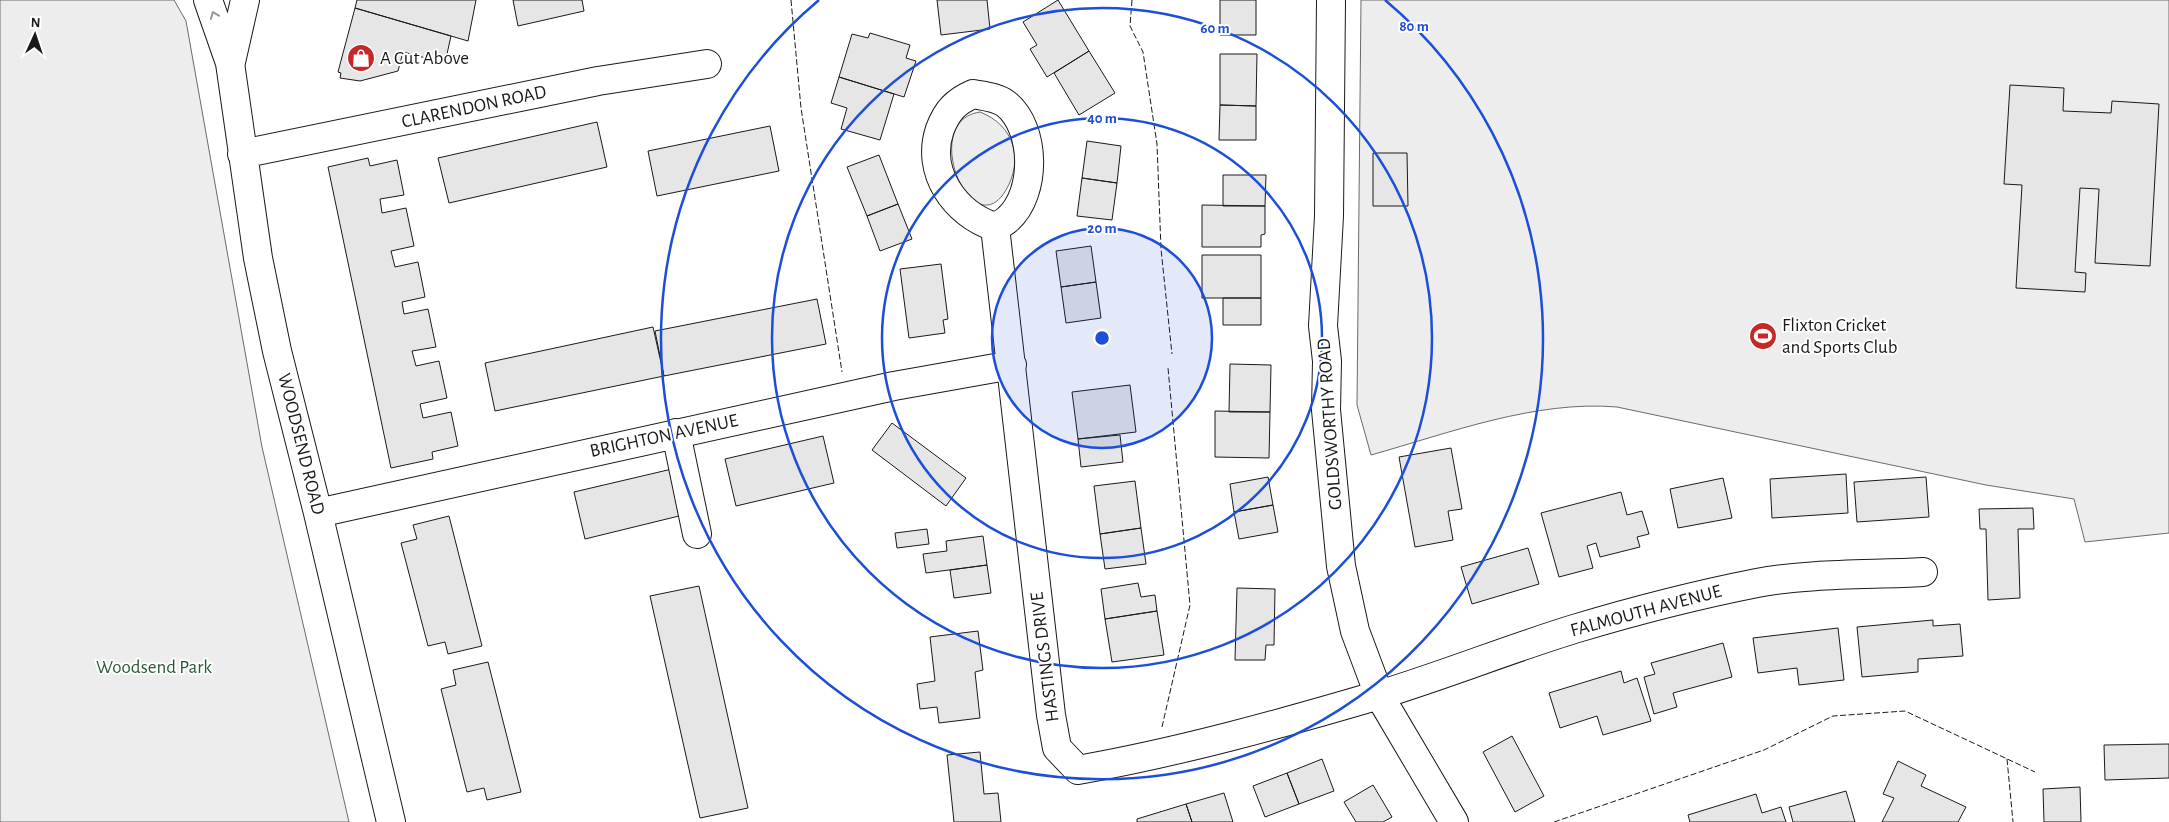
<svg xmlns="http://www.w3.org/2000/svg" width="2169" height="822" viewBox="0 0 2169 822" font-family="'Alegreya Sans',sans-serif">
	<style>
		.green { fill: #ededed; stroke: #6a6a6a }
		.building { fill: #e6e6e6; stroke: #1a1a1a }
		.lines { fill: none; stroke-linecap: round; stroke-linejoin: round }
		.minor-casing { stroke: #1a1a1a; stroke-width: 30 }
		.minor { stroke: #fff; stroke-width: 28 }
		.fence { stroke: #1a1a1a; stroke-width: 1; stroke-dasharray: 6 2.5; stroke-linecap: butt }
		.oneway { stroke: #989898 }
		.ring { fill: none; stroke: #1d4ed8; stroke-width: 2.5 }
		.labels { text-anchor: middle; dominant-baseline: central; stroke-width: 4; stroke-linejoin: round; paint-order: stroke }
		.poi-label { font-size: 19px; fill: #1a1a1a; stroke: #fff; text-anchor: start }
		.street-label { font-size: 19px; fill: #1a1a1a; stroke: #fff }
		.park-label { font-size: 19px; fill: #2b5a34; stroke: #fff }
		.centre { fill: #1d4ed8; stroke: #fff; stroke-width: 2.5 }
		.ring-label { font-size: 15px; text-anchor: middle; font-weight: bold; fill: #1d4ed8; stroke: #fff; stroke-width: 4; stroke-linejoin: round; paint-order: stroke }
	</style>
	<rect width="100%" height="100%" fill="#fff"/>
	<path class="green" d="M0,0H174L186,21L262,447L349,822H0Z
		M1361,0H2169V533L2085,542L2074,499L1986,485L1617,407C1536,400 1449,433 1371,455L1357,405Z
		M980,112C1014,125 1024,159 1006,190C972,248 918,121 980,112Z"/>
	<path class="building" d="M357,0H476L468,41L355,8Z
		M513,0H582L584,11L518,26Z
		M937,0H987L990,29L941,35Z
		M1058,0L1089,51L1047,77L1030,49L1037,45L1023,22Z
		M1220,0H1256V35H1220Z
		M355,8L451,36L445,63L403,52L398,71L360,81L340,78L341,73L338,72Z
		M870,33L910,45L906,58L916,61L904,97L839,77L852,34L868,38Z
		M1089,51L1115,93L1079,115L1054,73Z
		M1220,54H1257L1256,106L1220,105Z
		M839,77L894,94L880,140L841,129L847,108L831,103Z
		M2010,85L2064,88L2063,111L2111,113L2112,101L2159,104L2150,266L2095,263L2099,189L2080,188L2075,272L2086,273L2085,292L2016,288L2022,185L2004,184Z
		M1220,105L1256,106V140H1219Z
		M597,122L607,167L449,203L438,158Z
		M770,126L779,171L657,196L648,151Z
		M1087,141L1121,146L1117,183L1082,178Z
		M1373,153H1407L1408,206H1373Z
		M879,155L898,204L867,216L847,167Z
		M368,158L370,166L397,160L404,195L380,199L382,213L406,208L414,246L391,251L395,267L418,262L425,297L402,302L404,314L428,309L436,347L412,351L416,366L439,361L447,398L420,404L423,418L451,412L458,446L432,452L433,459L391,468L328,167Z
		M1223,175H1266L1265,206H1223Z
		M1082,178L1117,183L1112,220L1077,216Z
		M898,204L912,239L880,251L867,216Z
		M1202,205L1265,206V234L1261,235V247H1202Z
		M1091,246L1096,282L1061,287L1056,251Z
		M1202,255H1261V298H1202Z
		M941,264L948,319L943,320L945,333L909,338L900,269Z
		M1096,282L1101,318L1066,323L1061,287Z
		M1223,298H1261V325H1223Z
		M817,299L826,344L664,376L655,331Z
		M653,327L664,376L495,411L485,363Z
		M1230,364L1271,365L1270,412H1229Z
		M1130,385L1136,432L1078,439L1072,392Z
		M1215,411L1270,412L1269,458L1215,457Z
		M892,423L966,478L946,506L872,450Z
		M1120,435L1123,462L1081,467L1078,439Z
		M823,436L834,483L736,506L725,459Z
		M1451,448L1462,509L1448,511L1453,540L1415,547L1399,457Z
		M672,469L683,515L585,539L574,492Z
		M1846,474L1848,513L1772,518L1770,479Z
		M1268,477L1273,505L1234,512L1230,484Z
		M1926,477L1929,517L1857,522L1854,482Z
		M1723,478L1732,518L1678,528L1670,489Z
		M1135,481L1141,528L1100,534L1094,486Z
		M1621,492L1627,515L1642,511L1649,534L1637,537L1640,547L1600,557L1596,543L1587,546L1593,568L1559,577L1541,513Z
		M1273,505L1278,532L1239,539L1234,512Z
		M2033,508L2034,529H2018L2020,598L1988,600L1986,529H1980L1979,509Z
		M449,516L482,646L448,654L445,642L428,646L401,543L417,539L413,525Z
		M1141,528L1146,564L1105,569L1100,534Z
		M927,529L929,544L897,548L895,533Z
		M983,536L987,565L926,573L923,554L947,551L946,541Z
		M1528,548L1539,584L1472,604L1461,567Z
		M987,565L991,593L954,598L950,570Z
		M1138,583L1141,597L1155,595L1157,611L1105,619L1101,589Z
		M699,586L748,808L700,818L650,596Z
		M1237,588L1275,589L1274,645H1266L1265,660H1235Z
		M1157,611L1164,655L1112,662L1105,619Z
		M1933,620V626L1960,624L1963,656L1918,659V672L1862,677L1857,627Z
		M1838,628L1844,680L1799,685L1797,668L1758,673L1753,638Z
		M978,631L983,670L975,672L980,718L939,723L937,707L920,709L917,684L935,681L930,637Z
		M1723,643L1732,677L1673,693L1677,707L1654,714L1644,677L1655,674L1651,663Z
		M488,662L521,792L487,800L484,788L467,792L441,689L456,685L453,670Z
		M1621,671L1624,683L1637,678L1651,721L1603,735L1597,716L1560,728L1549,693Z
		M1512,736L1544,796L1515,812L1483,752Z
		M2169,744V778L2105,780L2104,745Z
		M980,752L984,794L998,793L1001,822H954L947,755Z
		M1322,759L1334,791L1299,804L1287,773Z
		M1898,761L1926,775L1921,786L1966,807L1958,822H1882L1894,798L1883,794Z
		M1287,773L1299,804L1265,817L1253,786Z
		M1373,785L1392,817L1383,822H1356L1344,802Z
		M2080,787L2081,822H2044L2043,789Z
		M1846,791L1855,822H1793L1789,807Z
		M1224,793L1233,822H1192L1186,804Z
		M1756,794L1762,813L1781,807L1786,822H1690L1688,815Z
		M1186,804L1192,822H1137V819Z"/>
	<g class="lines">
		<g class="minor-casing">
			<path id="minor" d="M208,0L230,63L258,258L277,351L318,513L391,822
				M1331,0L1329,216L1323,326L1327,361L1326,410L1341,566L1355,631L1379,695L1454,822
				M231,62L245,0
				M973,94C983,96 997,97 1006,104C1036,128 1037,193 1008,219C1005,222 999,225 995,227C955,214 925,172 940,129C947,111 955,102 973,94Z
				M242,154L598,81L707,64
				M995,227L1051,715L1057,748L1078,770C1180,752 1280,724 1379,695C1445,675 1509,649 1574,629C1634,611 1696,595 1757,583C1810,573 1869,575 1923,572
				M676,433L697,534
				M318,513L894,386L1012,365"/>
		</g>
		<use href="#minor" class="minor"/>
		<path class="fence" d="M791,0L801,108L842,372
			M1132,0L1130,26L1143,52L1157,144L1161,249L1172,354
			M1162,727L1190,605L1168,368
			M2007,759L2013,822
			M1554,822L1764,750L1833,716L1905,711L2035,772"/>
	</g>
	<defs><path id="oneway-chevron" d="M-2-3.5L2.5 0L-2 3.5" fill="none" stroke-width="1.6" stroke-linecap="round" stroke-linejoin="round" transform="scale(1.25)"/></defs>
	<use class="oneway" href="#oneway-chevron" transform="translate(214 15) rotate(-112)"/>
	<circle cx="1102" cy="338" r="110" fill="#1d4ed8" fill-opacity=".12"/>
	<g class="ring">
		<circle cx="1102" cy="338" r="110"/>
		<circle cx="1102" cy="338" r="220"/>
		<circle cx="1102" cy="338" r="330"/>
		<path d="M1385 0A441 441 0 1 1 819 0"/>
	</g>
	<defs>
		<g id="shop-disc" transform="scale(1.4375)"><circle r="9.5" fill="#c62828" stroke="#fff"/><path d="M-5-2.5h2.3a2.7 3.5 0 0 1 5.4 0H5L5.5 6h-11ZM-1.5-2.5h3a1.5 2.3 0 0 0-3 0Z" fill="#fff"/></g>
		<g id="stadium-disc" transform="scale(1.4375)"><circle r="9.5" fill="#c62828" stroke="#fff"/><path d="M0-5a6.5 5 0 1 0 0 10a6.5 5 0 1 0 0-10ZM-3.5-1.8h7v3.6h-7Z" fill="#fff"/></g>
	</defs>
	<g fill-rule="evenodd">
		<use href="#shop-disc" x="361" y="58"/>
		<use href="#stadium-disc" x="1763" y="336"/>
	</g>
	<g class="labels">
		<g class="poi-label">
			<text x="380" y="58">A Cut Above</text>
			<text x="1782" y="325">Flixton Cricket<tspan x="1782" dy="22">and Sports Club</tspan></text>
		</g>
		<g class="street-label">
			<text transform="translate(474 107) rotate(-12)">CLARENDON ROAD</text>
			<text transform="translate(1330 424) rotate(-94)">GOLDSWORTHY ROAD</text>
			<text transform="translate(664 436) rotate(-12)">BRIGHTON AVENUE</text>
			<text transform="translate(301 444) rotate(76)">WOODSEND ROAD</text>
			<text transform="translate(1646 611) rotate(-15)">FALMOUTH AVENUE</text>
			<text transform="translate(1045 657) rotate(-97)">HASTINGS DRIVE</text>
		</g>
		<g class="park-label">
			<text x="154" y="667">Woodsend Park</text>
		</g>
	</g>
	<circle cx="1102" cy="338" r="8" class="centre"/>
	<g class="ring-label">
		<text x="1414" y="31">80 m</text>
		<text x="1215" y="33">60 m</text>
		<text x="1102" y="123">40 m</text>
		<text x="1102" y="233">20 m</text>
	</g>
	<g transform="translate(35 35) rotate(3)" stroke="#ffffff" stroke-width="4" paint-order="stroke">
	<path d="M0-4L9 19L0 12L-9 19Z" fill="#1a1a1a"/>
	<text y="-8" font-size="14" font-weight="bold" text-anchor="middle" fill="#1a1a1a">N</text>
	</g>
</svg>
